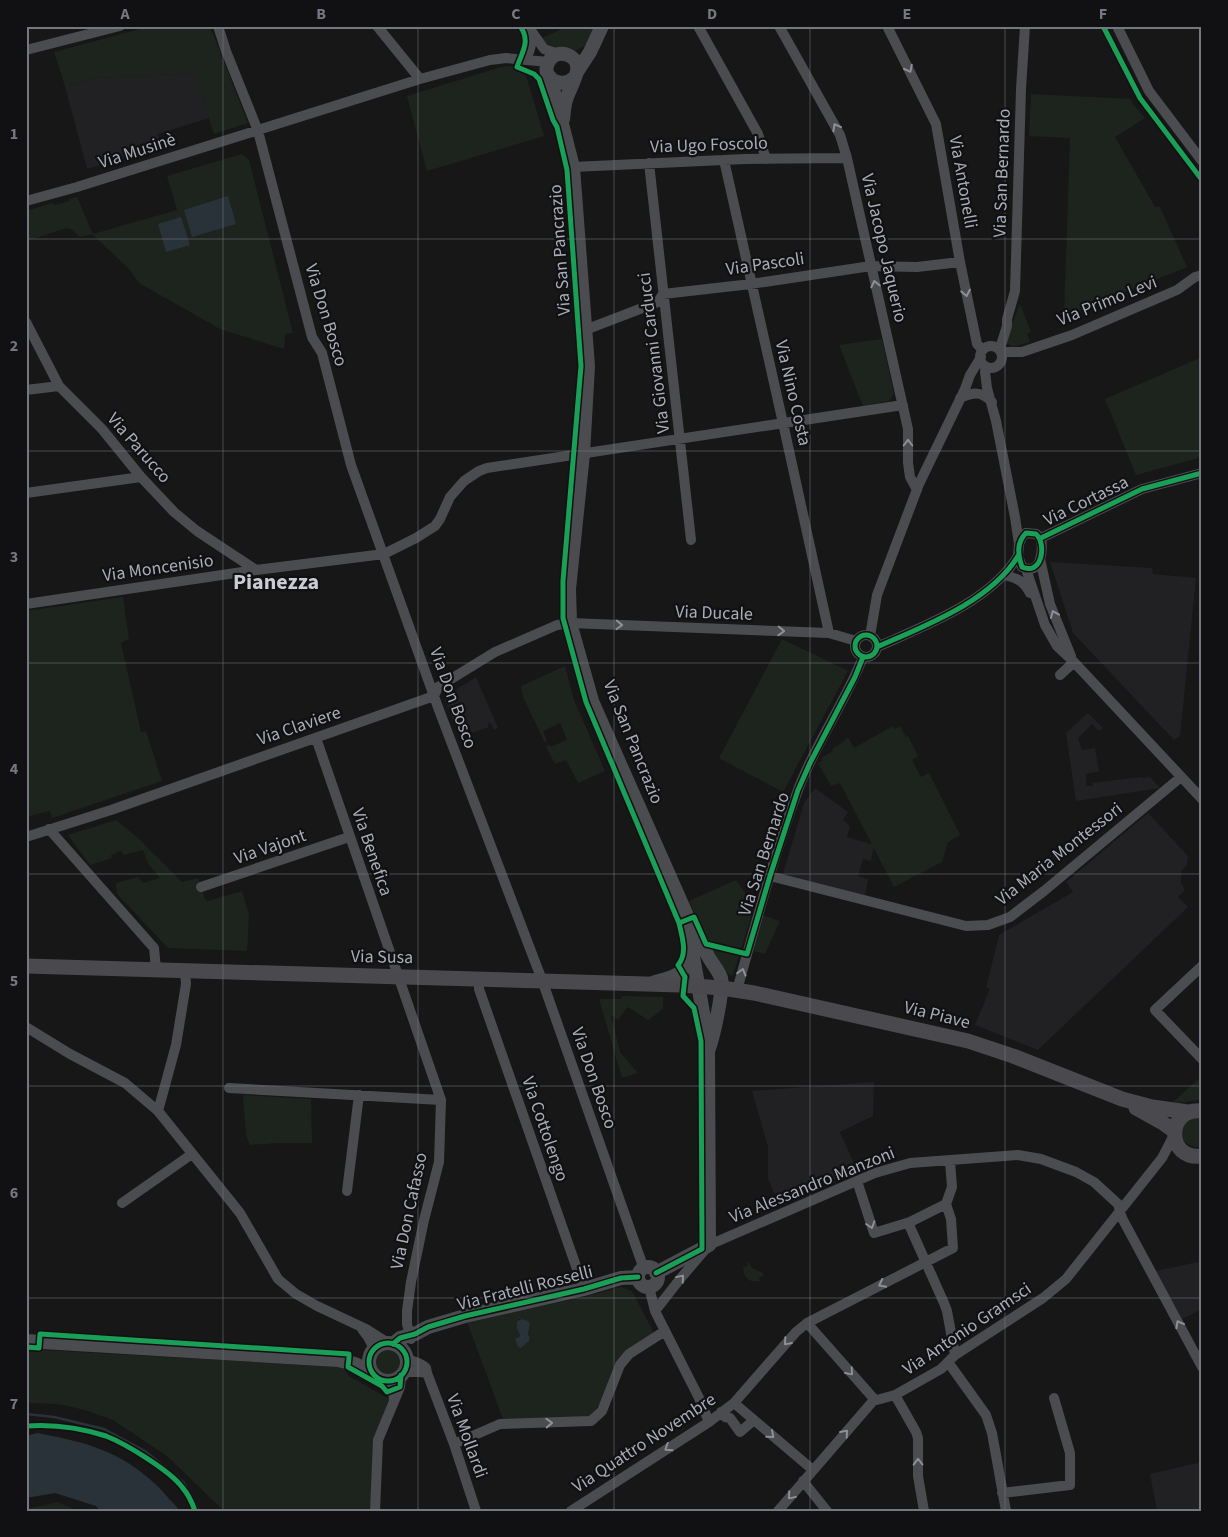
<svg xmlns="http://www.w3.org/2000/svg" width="1228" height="1537" viewBox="0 0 1228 1537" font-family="'Source Sans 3',sans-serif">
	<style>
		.built { fill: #212123 }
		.green { fill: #1d241e; fill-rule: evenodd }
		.water { fill: #2a3239 }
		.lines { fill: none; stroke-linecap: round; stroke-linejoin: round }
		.stream { stroke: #2a3239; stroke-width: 2.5 }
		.minor { stroke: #4b4c50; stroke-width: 10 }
		.tertiary { stroke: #4b4c50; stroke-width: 14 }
		.secondary { stroke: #4a4a4e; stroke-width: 15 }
		.cycleway-casing { stroke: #111113; stroke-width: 8 }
		.cycleway { stroke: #1a9f57; stroke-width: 5 }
		.oneway { stroke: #8c9099 }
		.grid { fill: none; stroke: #757880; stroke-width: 1; stroke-opacity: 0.55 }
		.labels { text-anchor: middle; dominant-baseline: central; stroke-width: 4.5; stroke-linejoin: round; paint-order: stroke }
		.street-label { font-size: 18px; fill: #a8adb8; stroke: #111113 }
		.district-label { font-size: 22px; font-weight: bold; fill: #c9ccd4; stroke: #111113 }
		.neatline { fill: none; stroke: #757880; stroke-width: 2 }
		.grid-label { font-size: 16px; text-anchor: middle; font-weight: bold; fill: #757880 }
	</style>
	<rect width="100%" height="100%" fill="#171717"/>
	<path class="built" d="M194,73L209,118L158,134L161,147L87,169L65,86L96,78Z
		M1050,562L1152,568L1153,574L1196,578L1180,736L1174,740L1073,633Z
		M476,677L498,728L494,730L491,724L488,723L489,727L472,733L466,720L454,724L444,697Z
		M1088,713L1103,728L1099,731L1092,724L1078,738L1082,750L1095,748L1099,771L1086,774V786H1093L1092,783L1141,777L1142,778L1150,777L1160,788L1076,801L1066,733Z
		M815,788L848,812L843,820L850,826L847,837L874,845L871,861L863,859L858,876L868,879L865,896L783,874L804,803Z
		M1148,813L1188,856L1187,865L1182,870L1181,876V883L1185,890L1178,897L1188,907L1038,1050L975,1025L990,989L986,988L999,935L1073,892L1066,882Z
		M874,1082L873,1116L840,1132L857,1170L779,1204L768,1179V1147L752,1091Z
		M1202,1261V1309L1182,1319L1156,1271Z
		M1202,1462V1511H1157L1150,1474Z"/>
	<path class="green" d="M151,26H208L213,34L248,123L214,134L194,73L96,78L65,86L54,52Z
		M568,26H602C596,38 578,55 563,53C555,52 545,44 538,40Z
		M507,66L517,67L525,72L544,136L427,171L407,96L498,68Z
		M1031,94L1131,99L1133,104L1145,118L1115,137L1155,207H1160L1187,267L1064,317L1070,138L1029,136Z
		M242,154L249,160L293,333L285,334L284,349L220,329L139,283L128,268L92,234L80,237L73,230L67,228L26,241V211L52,203L54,205L70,201L69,199L77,197L93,234L177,210L167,176Z
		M1020,304L1031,332L1027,334L1030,342L1013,347L1006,343L1005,341Z
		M882,339L894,394L889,401L863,406L839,345Z
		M1202,357V457L1136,475L1105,399Z
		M123,597L129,639L121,643L141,732L146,731L162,781L52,818L50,811L26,817V611Z
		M782,639L848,671L783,792L719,758Z
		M565,666L574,700L605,771L578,783L566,760L555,764L546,746L549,745L550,747L567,740L560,723L543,731L547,741L545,743L523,697L521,686Z
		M893,726L895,729L900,726L906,737L908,736L918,756L912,760L921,777L929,773L960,835L948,842L942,862L894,887L840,783L831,786L818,763L822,761L821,758L833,751L832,749L843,742L848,737L854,748Z
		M116,820L138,838L182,882L198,878L205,899L208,901L242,891L249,915L247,951L168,948L117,894L116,883L138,877L143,883L160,878L149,865L143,850L123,855L121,851L111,855L112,858L90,865L68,835Z
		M736,880L746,894L757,898L733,975L731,976C713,963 699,922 689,901Z
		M759,914L780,921L765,954L754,951Z
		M622,996L663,997V1009L648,1020L628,1007L618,1020L611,1015L620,1052L638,1073L622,1078L599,999H621Z
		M1202,1076V1100C1192,1099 1182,1105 1173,1102Z
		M243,1095L311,1099L312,1143H278L250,1145L246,1135Z
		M1193,1118H1202V1147C1189,1149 1176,1138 1184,1125C1186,1122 1190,1120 1193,1118Z
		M748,1261L752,1268L762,1272L764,1275L759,1278L760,1281C752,1282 748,1281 744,1274L743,1267H747Z
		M621,1287L632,1291L655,1335L628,1351L602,1401L589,1419H503L467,1322L584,1297ZM520,1319L529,1322L530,1325L528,1333L530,1338V1340L521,1348L518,1347L516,1338L520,1336L517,1327V1321Z
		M26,1349L343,1367L349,1376L391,1400L373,1442L371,1511H226L221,1508L167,1456L113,1420L85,1410L58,1404L26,1403Z
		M375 1362a13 13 0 1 1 26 0a13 13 0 1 1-26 0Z
		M58,1502L78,1511H26V1509Z"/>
	<path class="water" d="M228,196L236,224L192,237L184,210Z
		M181,217L190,245L166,252L158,224Z
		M522,1319L528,1321L530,1323L528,1334L530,1338L529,1341L521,1348L518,1347L515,1339L520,1336L517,1328V1321Z
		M37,1433C79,1441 113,1448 147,1477C158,1485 167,1497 177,1507L178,1511H100L96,1506L55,1493L26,1498V1436Z"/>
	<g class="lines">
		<path class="stream" d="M26,1414L54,1417L104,1429L145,1451L184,1483L199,1511"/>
		<path class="minor" d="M218,26L226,51L258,131L312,337L322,353L351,465L439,710L542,980L644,1269
			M377,26L420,79
			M528,26L544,49L558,54
			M698,26L758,134L766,159
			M779,26L840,135L847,158L908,429V463L910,477L917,490
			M887,26L936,124L960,262L977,344L983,350
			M1117,26L1149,91L1202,161
			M26,50L120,26
			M525,59C532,49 532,42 530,30
			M724,160L783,423L829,633
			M649,163L691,540
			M573,167L745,159L847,158
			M26,201L77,187L420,79L490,60L506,58L548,62
			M26,322L59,386L102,429L141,477L174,512L197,531L256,570
			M585,330L658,302L663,294L751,284L871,266L917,267L960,262
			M980 357a11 11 0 1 1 22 0a11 11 0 1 1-22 0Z
			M1000,351L1001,345L1007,326V319L1015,291L1021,89L1025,26
			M1001,352H1022L1072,335L1177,290L1195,277L1202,275
			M986,367L985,372L987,388L996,421L1015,517L1019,544L1018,556L1022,567C1042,576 1043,550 1041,538L1036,534L1026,533L1022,537L1019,544
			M26,390L59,386
			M960,398C974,392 981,391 992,402
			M26,493L141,477
			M1041,538L1142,489L1202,473
			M1040,559L1050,604L1071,656
			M1026,569L1045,625L1057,646L1072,660L1202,799
			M1008,576C1019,579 1024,582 1030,593
			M26,604L256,570L384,554L416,538L435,526L440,519L450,497L464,481L479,471L487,468L903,405
			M855 646a11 11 0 1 1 22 0a11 11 0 1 1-22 0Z
			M870,636L877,595L919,484L965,389L970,375L981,357
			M877,647C924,626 990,602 1018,556
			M1060,675L1074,662
			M316,738L441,1100L439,1162L424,1220L411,1282L407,1311V1324L411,1339
			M49,829L154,948L156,969
			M26,837L111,810L434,696L438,687L495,652L557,625L570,623L829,633L856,641
			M770,876L966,926L988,925L1010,917L1044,891L1181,777
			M201,887L349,837
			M1202,966L1155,1010L1202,1059
			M479,978V989L584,1289
			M737,990C756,923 774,855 798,790C815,744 845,703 863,657
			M26,1027L70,1054L125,1083L158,1111L240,1213L278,1279L296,1294L317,1306L366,1329L388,1343
			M229,1088L441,1100
			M158,1111L176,1045L186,984L185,971
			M950,1161L952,1187L946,1204L910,1222V1227L944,1303L947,1311L955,1355
			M857,1181L874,1233L910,1222
			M347,1191L359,1095
			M122,1203L192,1154
			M649,1287L655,1311L699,1398L709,1422
			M655,1311L680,1279L709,1245L875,1173L910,1163L1018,1155L1041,1159L1076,1172L1094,1182L1118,1204L1122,1218L1202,1367
			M807,1323L875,1400
			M362,1329L368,1337L374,1348
			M406,1358C413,1362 421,1362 426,1368L427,1373L454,1444L476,1511
			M948,1362L986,1415L992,1433L1006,1511
			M404,1372H420L427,1373
			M388,1381L393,1389L394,1400
			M895,1395L916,1432L918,1438V1476L924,1511
			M734,1403L813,1470
			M721,1412L725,1417L730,1418L740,1432L754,1420
			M454,1444L500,1424L591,1421L602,1411L620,1365L629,1354L665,1331
			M803,1481L827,1511
			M1002,1493L1070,1485V1453L1054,1398
			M375,1511L378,1440L400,1387L401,1375
			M571,1511L709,1422L734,1403L796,1332L807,1323L953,1248L951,1219L946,1204
			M778,1511L873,1401L895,1395L941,1369L955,1355L1043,1298L1066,1279L1162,1158L1174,1135"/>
		<path class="tertiary" d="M577,72L590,52L602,26
			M550,77L573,167L588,366L583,454L569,589L570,623L592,701L689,920C697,930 701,942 707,954C711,963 718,969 721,978C724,990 713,1039 708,1051
			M563,119C564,113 564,106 566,100C569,90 575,81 577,71C580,55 557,47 549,61C539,77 561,91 575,77
			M655,982C676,977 688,973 691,950
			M638 1277a10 10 0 1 1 20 0a10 10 0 1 1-20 0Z
			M656,1273L709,1245L708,1051L705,1024L688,928
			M26,1341L338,1360L355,1364L371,1372
			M369 1362a19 19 0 1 1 38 0a19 19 0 1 1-38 0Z
			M393,1344L400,1338L415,1334L428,1327L465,1316L584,1289L621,1278L638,1277"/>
		<path class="secondary" d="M26,966L680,985L722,988L754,993L968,1041L1013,1056L1122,1099L1152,1107L1188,1112
			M1136,1108L1163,1123L1174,1131
			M1202,1111C1165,1107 1166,1161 1202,1156"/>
		<g class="cycleway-casing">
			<path id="cycleway" d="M520,26C531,41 522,52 517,67L534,74L539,79L553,120L557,127L567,170L581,366L563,581V618L586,702L679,923C682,937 688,953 678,965L685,977L683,996L694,1008L701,1041L702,1249L656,1273
				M1103,26L1140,98L1202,180
				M1026,533L1036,534C1047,544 1042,576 1022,567C1018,555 1016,543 1026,533Z
				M1041,538L1142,489L1202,473
				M855 646a11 11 0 1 1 22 0a11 11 0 1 1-22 0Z
				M877,647C924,626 990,602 1018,556
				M679,923L694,917L706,944L747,954L770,876L798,790L810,763L855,677L863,657
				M369 1362a19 19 0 1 1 38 0a19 19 0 1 1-38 0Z
				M393,1344L400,1338L415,1334L428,1327L465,1316L584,1289L621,1278L638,1277
				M26,1347L39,1348L40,1334L349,1354V1357
				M349,1357L348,1367L382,1386L387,1392L400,1387L401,1375
				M26,1426C53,1424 81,1428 106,1436C126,1444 169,1470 182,1487C188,1494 192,1502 195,1511"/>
		</g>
		<use href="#cycleway" class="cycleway"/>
	</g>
	<defs><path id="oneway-chevron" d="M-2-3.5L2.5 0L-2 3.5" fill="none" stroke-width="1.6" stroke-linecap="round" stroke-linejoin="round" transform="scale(1.25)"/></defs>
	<g class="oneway">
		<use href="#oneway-chevron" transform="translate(909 69) rotate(63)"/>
		<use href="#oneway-chevron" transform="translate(836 127) rotate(-119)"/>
		<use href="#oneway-chevron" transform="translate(875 284) rotate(-103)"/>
		<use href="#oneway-chevron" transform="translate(966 293) rotate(79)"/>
		<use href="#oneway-chevron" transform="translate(908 443) rotate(-90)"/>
		<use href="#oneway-chevron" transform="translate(1054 614) rotate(-112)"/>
		<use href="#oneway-chevron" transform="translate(619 625) rotate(2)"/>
		<use href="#oneway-chevron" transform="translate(781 631) rotate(2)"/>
		<use href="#oneway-chevron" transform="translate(742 972) rotate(-74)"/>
		<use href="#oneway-chevron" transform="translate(871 1225) rotate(72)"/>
		<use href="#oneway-chevron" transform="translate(681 1278) rotate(-50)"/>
		<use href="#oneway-chevron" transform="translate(882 1284) rotate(153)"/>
		<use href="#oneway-chevron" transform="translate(1179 1324) rotate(-118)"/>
		<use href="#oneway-chevron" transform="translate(787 1342) rotate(131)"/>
		<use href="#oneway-chevron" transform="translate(850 1372) rotate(49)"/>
		<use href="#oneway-chevron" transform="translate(549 1423) rotate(-2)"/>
		<use href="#oneway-chevron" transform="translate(845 1433) rotate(-49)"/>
		<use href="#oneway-chevron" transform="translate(771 1435) rotate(41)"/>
		<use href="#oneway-chevron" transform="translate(668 1448) rotate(147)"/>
		<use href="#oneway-chevron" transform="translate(918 1462) rotate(-91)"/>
		<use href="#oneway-chevron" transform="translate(791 1496) rotate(130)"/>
	</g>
	<path class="grid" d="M223,26V1511M418,26V1511M614,26V1511M810,26V1511M1005,26V1511M26,239H1202M26,451H1202M26,663H1202M26,874H1202M26,1086H1202M26,1298H1202"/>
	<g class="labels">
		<g class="street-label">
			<text transform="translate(709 145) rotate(-2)">Via Ugo Foscolo</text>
			<text transform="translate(137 151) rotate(-18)">Via Musinè</text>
			<text transform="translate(1002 173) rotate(-88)">Via San Bernardo</text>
			<text transform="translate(963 182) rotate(80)">Via Antonelli</text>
			<text transform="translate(884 248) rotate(77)">Via Jacopo Jaquerio</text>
			<text transform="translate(560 250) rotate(-94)">Via San Pancrazio</text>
			<text transform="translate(765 264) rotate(-8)">Via Pascoli</text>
			<text transform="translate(1107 301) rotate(-22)">Via Primo Levi</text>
			<text transform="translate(326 315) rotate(73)">Via Don Bosco</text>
			<text transform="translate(654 353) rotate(-97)">Via Giovanni Carducci</text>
			<text transform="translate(793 393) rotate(77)">Via Nino Costa</text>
			<text transform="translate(139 448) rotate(49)">Via Parucco</text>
			<text transform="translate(1086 501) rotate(-26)">Via Cortassa</text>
			<text transform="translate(158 568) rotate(-8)">Via Moncenisio</text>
			<text transform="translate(714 613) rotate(2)">Via Ducale</text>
			<text transform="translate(453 698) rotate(70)">Via Don Bosco</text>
			<text transform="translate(299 726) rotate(-19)">Via Claviere</text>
			<text transform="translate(633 742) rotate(68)">Via San Pancrazio</text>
			<text transform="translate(270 847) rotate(-19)">Via Vajont</text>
			<text transform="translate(372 852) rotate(71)">Via Benefica</text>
			<text transform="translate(764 854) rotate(-72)">Via San Bernardo</text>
			<text transform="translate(1059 854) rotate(-38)">Via Maria Montessori</text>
			<text transform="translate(382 957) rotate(1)">Via Susa</text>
			<text transform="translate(937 1015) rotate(14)">Via Piave</text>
			<text transform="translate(594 1078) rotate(71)">Via Don Bosco</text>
			<text transform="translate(545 1129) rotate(71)">Via Cottolengo</text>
			<text transform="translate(812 1185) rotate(-22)">Via Alessandro Manzoni</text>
			<text transform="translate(409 1211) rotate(-78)">Via Don Cafasso</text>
			<text transform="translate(525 1288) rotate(-14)">Via Fratelli Rosselli</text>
			<text transform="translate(967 1329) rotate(-34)">Via Antonio Gramsci</text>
			<text transform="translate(467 1436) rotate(70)">Via Mollardi</text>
			<text transform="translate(644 1443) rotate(-33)">Via Quattro Novembre</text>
		</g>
		<g class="district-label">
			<text x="276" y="582">Pianezza</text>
		</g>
	</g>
	<rect width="1228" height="1537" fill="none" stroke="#111113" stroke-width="55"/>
	<rect x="28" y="28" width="1172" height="1482" class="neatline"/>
	<g class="grid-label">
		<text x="125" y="19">A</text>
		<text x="321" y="19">B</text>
		<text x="516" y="19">C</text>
		<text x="712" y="19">D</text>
		<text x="907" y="19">E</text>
		<text x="1103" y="19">F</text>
		<text x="14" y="139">1</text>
		<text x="14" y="351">2</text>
		<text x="14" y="562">3</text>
		<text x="14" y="774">4</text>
		<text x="14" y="986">5</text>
		<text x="14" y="1198">6</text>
		<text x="14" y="1409">7</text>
	</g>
</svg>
